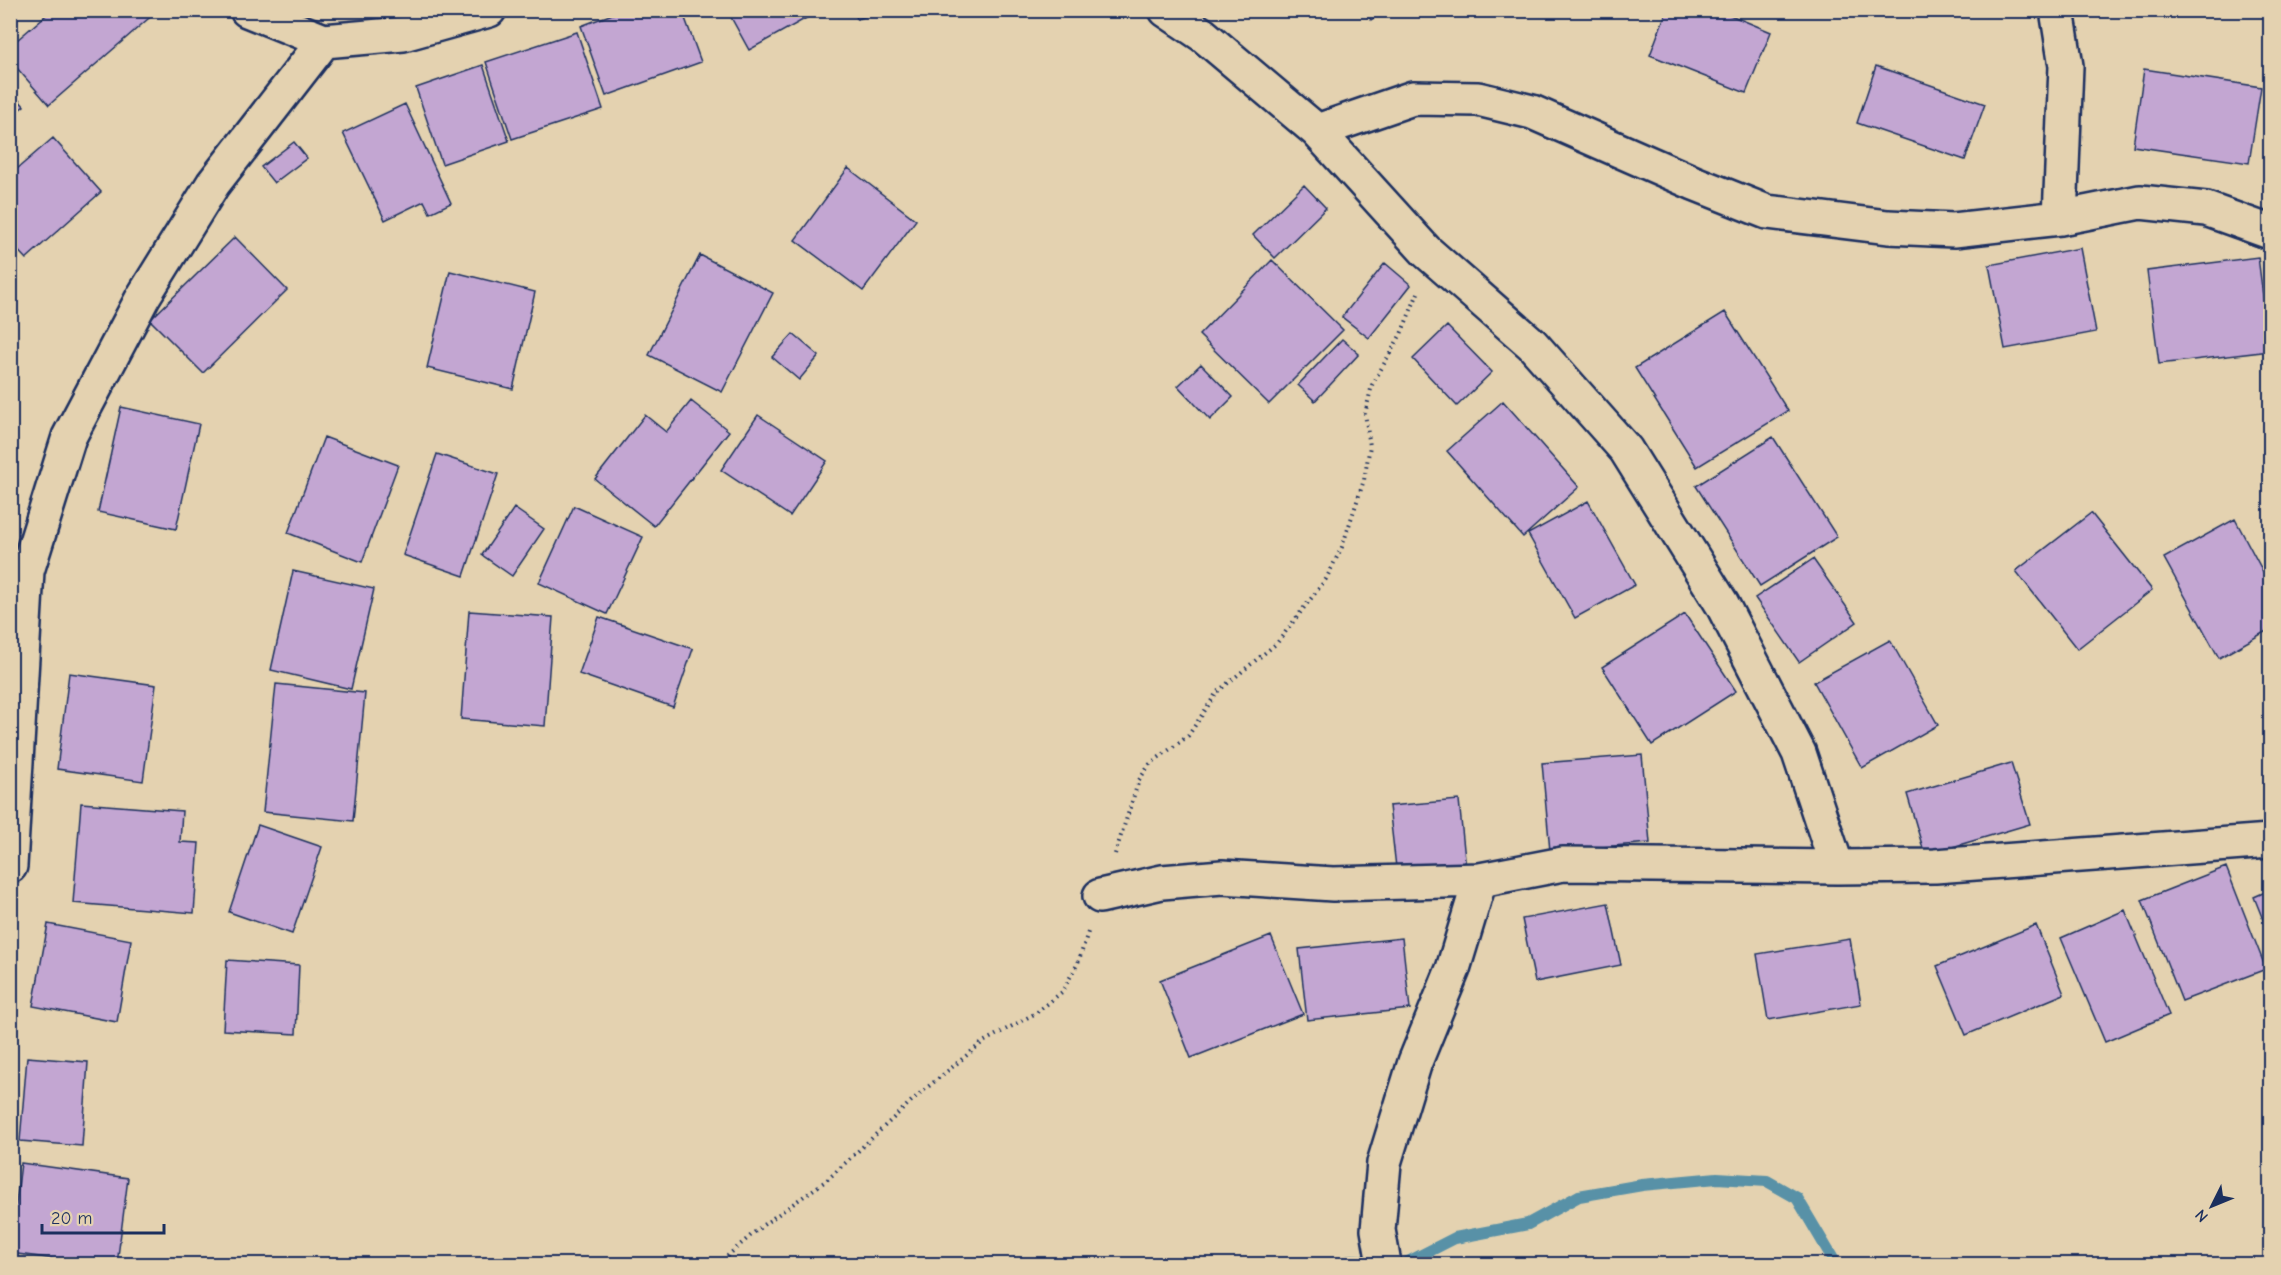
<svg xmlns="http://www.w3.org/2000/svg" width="2281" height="1275" viewBox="0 0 2281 1275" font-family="'Comic Neue',sans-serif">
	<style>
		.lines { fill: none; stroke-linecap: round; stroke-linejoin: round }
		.stream { stroke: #5891a7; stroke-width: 12 }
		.building { fill: #c3a6d2; stroke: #1b2f5e; stroke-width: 1.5 }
		.minor-casing { stroke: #1b2f5e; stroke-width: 38 }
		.path { stroke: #1b2f5e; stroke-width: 4; stroke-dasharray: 1.5 4.5; stroke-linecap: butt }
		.minor { stroke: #e4d2b0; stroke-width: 33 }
	</style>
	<rect width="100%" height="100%" fill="#e4d2b0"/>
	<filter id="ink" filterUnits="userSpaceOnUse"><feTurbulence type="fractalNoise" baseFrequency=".0167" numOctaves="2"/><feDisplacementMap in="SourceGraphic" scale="12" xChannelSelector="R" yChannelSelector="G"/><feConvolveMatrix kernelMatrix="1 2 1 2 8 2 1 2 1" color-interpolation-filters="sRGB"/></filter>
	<g filter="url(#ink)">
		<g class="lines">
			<path class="stream" d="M1345,1264L1351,1260L1404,1264L1455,1238L1528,1224L1579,1196L1642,1185L1717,1178L1767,1181L1797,1198L1836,1264"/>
		</g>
		<path class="building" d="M52,10H154L156,12L49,105L10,60V46Z
			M623,10H682L701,62L606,96L581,26Z
			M727,10H821L749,50Z
			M854,10H888L857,19Z
			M1365,10H1385L1371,20Z
			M1667,10H1718L1771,32L1746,93L1650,55Z
			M577,32L603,109L512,139L486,62Z
			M483,65L509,141L442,164L416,88Z
			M1876,66L1985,104L1965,160L1857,123Z
			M2144,69L2261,87L2249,163L2133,146Z
			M10,90L24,106L10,117Z
			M405,104L451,203L430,213L424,201L385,220L343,133Z
			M53,138L101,192L26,259L10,242V175Z
			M294,142L307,158L274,183L261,167Z
			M848,168L916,220L863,291L795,240Z
			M1304,185L1326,208L1275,258L1253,235Z
			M235,237L287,290L203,373L150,320Z
			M2080,248L2096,332L2005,349L1989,265Z
			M700,255L773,293L722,392L649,355Z
			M2258,257L2270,351L2159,364L2147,271Z
			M1272,260L1343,330L1269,404L1199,335Z
			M1385,263L1411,285L1369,338L1342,317Z
			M450,271L535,292L513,389L427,368Z
			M1725,312L1788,411L1697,467L1635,368Z
			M1447,326L1492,372L1457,406L1413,359Z
			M793,334L819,356L799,380L772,357Z
			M1342,339L1359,354L1315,401L1298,385Z
			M1201,364L1233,397L1210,420L1178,386Z
			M691,401L729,431L654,526L595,479L645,415L666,432Z
			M1503,401L1579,487L1523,537L1447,451Z
			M121,407L199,424L176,529L98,512Z
			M758,415L827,461L790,516L721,470Z
			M324,437L398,465L362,562L288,533Z
			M1773,437L1837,537L1760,586L1696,486Z
			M437,454L498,474L464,576L403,555Z
			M1588,501L1635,585L1575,618L1528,534Z
			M574,506L643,537L607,614L539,583Z
			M514,508L544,529L512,576L482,555Z
			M2091,513L2152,590L2077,649L2016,571Z
			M2235,519L2270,585V629L2219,658L2164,558Z
			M1813,559L1857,622L1799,662L1755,598Z
			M293,571L374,589L351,689L271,670Z
			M469,611L553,617L545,726L461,719Z
			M1685,614L1736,691L1652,745L1602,667Z
			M599,617L693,649L673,707L579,674Z
			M1890,640L1938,725L1862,768L1814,682Z
			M69,673L156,685L143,781L57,769Z
			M276,684L365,693L353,821L263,812Z
			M1642,755L1650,843L1550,851L1542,763Z
			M2011,763L2030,824L1925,855L1907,794Z
			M1459,800L1466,869L1397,876L1389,806Z
			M81,803L182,811L180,842L199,843L194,913L73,903Z
			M258,825L322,847L292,934L229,912Z
			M2226,867L2266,969L2182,1001L2142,900Z
			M2270,890V937L2254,897Z
			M1608,903L1621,965L1535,982L1522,919Z
			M2125,910L2169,1015L2105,1042L2061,938Z
			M48,924L131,940L117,1022L33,1006Z
			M2036,925L2064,994L1966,1035L1937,966Z
			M1271,936L1303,1014L1191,1058L1160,980Z
			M1402,938L1410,1009L1307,1020L1299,949Z
			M1850,939L1861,1004L1768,1020L1757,954Z
			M227,960L299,965L296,1034L223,1030Z
			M27,1057L88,1062L82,1146L20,1141Z
			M21,1163L128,1178L117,1264H93L10,1253Z"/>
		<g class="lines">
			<g class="minor-casing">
				<path id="minor" d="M247,10L324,41L403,34L489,10
					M1166,10L1203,35L1317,131L1426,251L1532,344L1626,450L1722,604L1799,753L1837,867L1935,866L2270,841
					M2057,10L2066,66L2060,218
					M1317,131L1413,98L1478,99L1532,112L1694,183L1767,212L1888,227L1954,230L2060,218L2140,202L2206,209L2270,232
					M10,866L27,571L69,437L143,297L213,184L324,41
					M1100,896L1162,882L1222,877L1333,884L1480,880L1563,864L1837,867
					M1384,1264L1378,1230L1384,1163L1415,1062L1453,969L1480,880"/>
			</g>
			<path class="path" d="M1115,854L1139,780L1150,764L1188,736L1217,692L1277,643L1326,579L1342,547L1364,480L1370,446L1365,414L1372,385L1401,334L1418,293
				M718,1264L763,1225L827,1180L918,1095L983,1042L1036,1013L1062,992L1078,963L1089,929"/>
			<use href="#minor" class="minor"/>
		</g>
	</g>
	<rect width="2281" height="1275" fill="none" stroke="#e4d2b0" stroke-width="36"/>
	<rect x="18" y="18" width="2245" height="1239" fill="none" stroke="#1b2f5e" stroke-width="2" filter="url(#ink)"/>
	<g transform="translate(2212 1206) rotate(227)" stroke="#e4d2b0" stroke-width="4.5" paint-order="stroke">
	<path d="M0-4.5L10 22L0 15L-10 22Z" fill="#1b2f5e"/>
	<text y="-9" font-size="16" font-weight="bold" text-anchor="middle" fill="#1b2f5e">N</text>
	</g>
	<path d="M42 1224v9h122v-9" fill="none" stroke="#1b2f5e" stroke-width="3"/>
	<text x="51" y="1224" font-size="18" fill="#1b2f5e" stroke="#e4d2b0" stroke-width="4.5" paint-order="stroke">20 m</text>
</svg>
